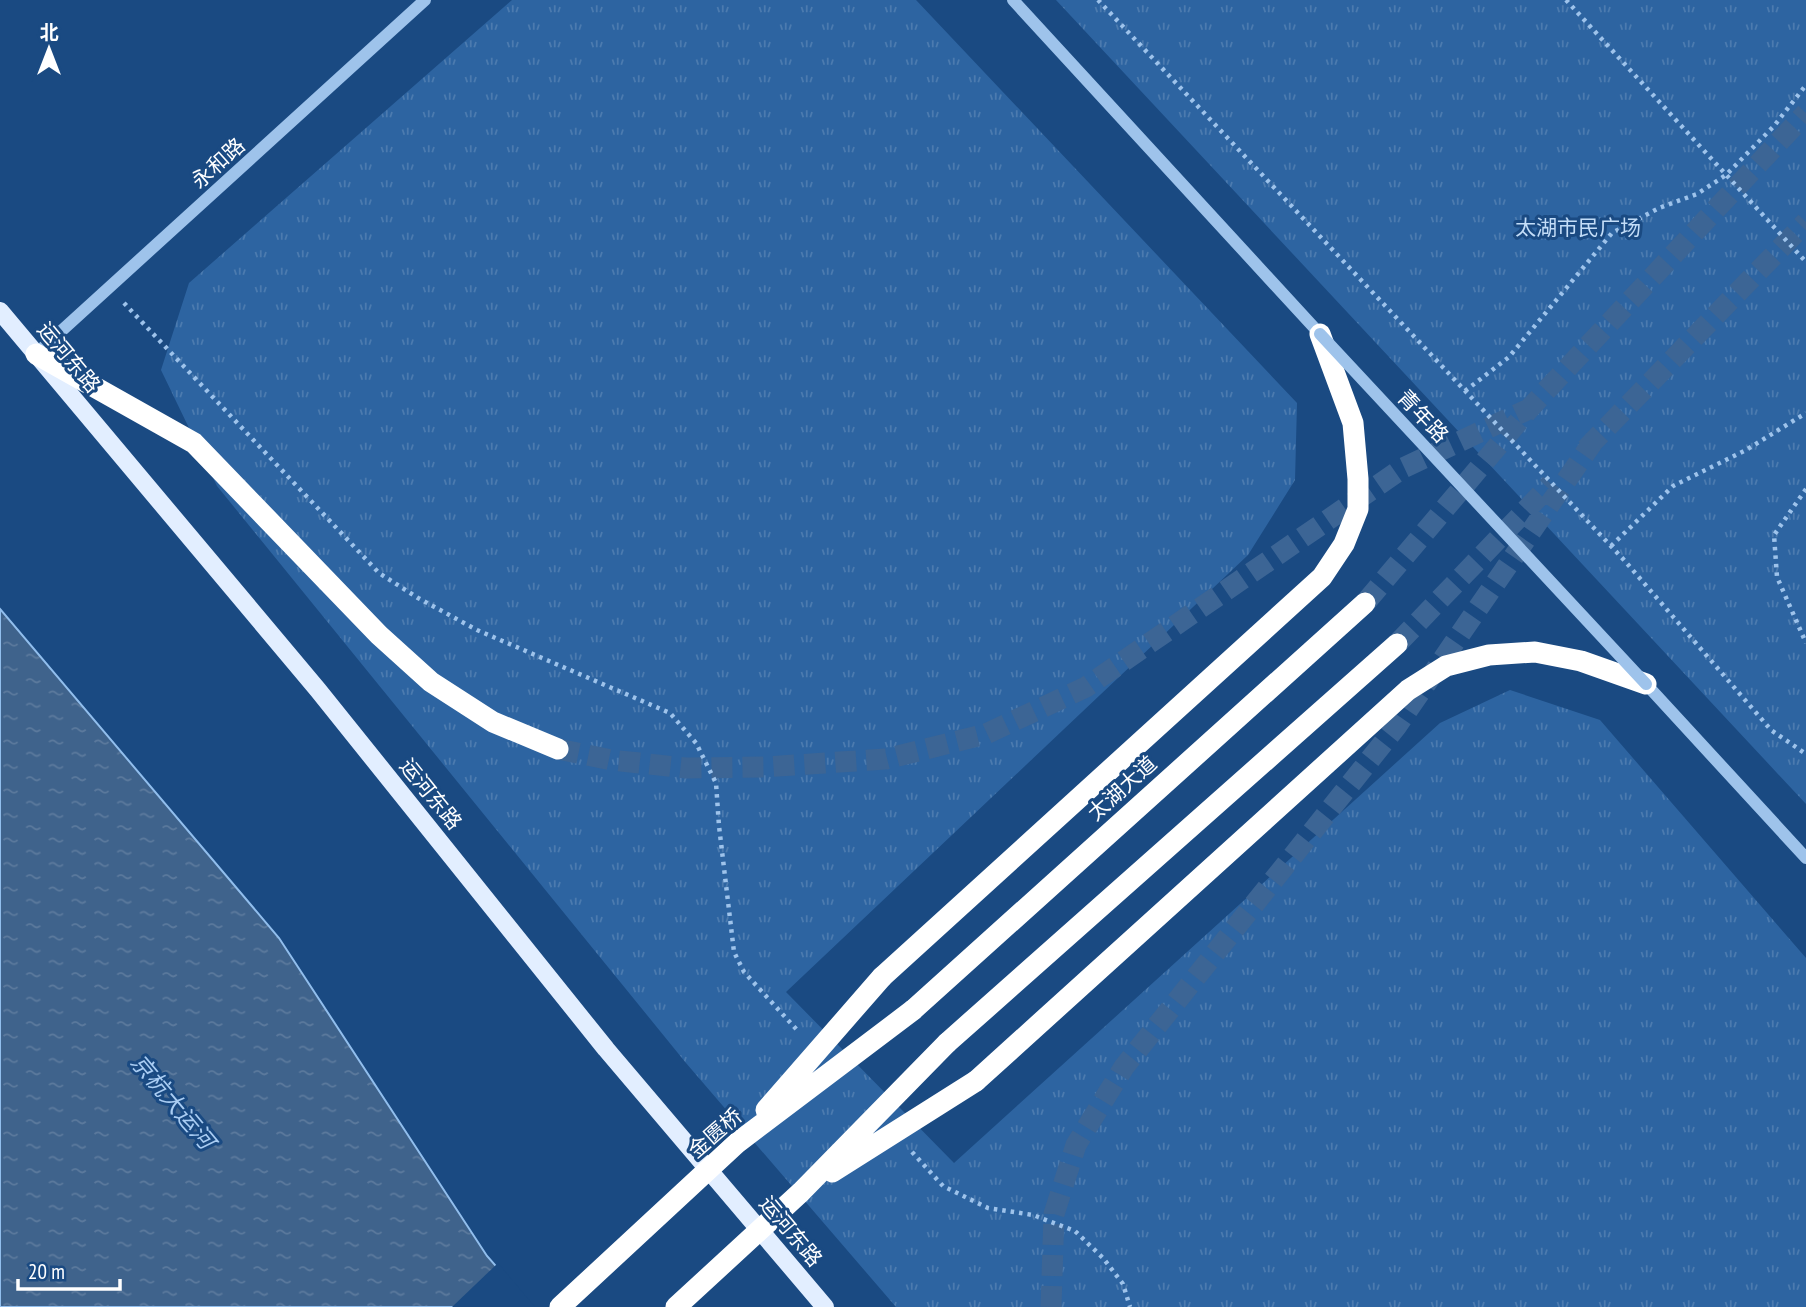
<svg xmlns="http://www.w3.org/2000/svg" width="1806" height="1307" viewBox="0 0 1806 1307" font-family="'PT Sans Narrow','Noto Sans SC',sans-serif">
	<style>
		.grass { fill: url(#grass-tufts) }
		.water { fill: url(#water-ripples); stroke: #91beed; stroke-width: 2 }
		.pier { fill: #1a4a82 }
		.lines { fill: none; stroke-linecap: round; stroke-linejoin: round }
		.highway-tunnel { stroke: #3c6595; stroke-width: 21; stroke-dasharray: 21 10; stroke-linecap: butt }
		.path { stroke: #9ec3eb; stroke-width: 4.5; stroke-dasharray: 3.5 5; stroke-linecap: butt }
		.minor { stroke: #9ec3eb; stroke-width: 12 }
		.major { stroke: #e2eeff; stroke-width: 18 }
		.highway { stroke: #fff; stroke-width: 21 }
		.minor-bridge { stroke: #9ec3eb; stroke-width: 12 }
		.highway-bridge { stroke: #fff; stroke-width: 21 }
		.labels { text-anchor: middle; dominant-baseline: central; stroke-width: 6; stroke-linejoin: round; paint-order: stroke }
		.street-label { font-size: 21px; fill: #fff; stroke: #1a4a82 }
		.park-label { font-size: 21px; fill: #c3ddf8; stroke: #1a4a82 }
		.water-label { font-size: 23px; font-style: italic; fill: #aacdf3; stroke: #1a4a82 }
	</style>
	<defs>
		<pattern id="grass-tufts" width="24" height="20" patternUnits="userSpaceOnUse" patternTransform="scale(1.75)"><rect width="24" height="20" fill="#2d64a1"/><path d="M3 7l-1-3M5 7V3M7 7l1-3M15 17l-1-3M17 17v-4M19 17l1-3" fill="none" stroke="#4c7baf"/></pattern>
		<pattern id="water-ripples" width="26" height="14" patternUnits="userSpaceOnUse" patternTransform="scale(1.75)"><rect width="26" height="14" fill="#3f638c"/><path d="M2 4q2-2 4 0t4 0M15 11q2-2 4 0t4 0" fill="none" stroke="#5c7a9d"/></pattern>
	</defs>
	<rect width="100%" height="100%" fill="#1a4a82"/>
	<path class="grass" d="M512,0H916L1297,403L1295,480L1248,555L786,992L954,1163L1440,723L1510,690L1600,720L1806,958V1307H896L686,1063L217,486L161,370L189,283Z
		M1056,0H1806V804Z"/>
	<path class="water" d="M0,609L279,938L487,1256L532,1307H0Z"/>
	<path class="pier" d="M498,1263L535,1307H452Z"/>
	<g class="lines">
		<path class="highway-tunnel" d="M1586,449L1806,222
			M1365,603L1529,409L1806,113
			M1397,644L1551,484
			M558,749L611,760L686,768L764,767L886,759L986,734L1086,687L1403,468L1529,409
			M1051,1307L1054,1214L1076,1145L1124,1067L1396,727L1595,439"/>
		<path class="path" d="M1098,0L1624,560L1771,730L1806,754
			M1566,0L1806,262
			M124,303L379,573L418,598L477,630L670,713L696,743L716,783L719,826L734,952L744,972L798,1031
			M1465,391L1509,357L1612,233L1659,208L1697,194L1726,175L1774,126L1806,85
			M1806,489L1774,535L1777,577L1806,643
			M1611,546L1673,486L1746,450L1806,413
			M912,1152L943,1186L988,1208L1033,1215L1075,1231L1103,1258L1123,1284L1130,1307"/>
		<path class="minor" d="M1013,0L1320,334
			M36,354L425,0
			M1646,684L1806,858"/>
		<path class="major" d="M0,311L318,690L606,1049L825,1307"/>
		<path class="highway" d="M36,354L194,443L379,635L431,682L493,722L558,749
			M882,977L1322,577L1344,544L1358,509V479L1353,423L1320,334
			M913,1010L1365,603
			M947,1043L1397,644
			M976,1081L1408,690L1446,666L1489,655L1535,652L1581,661L1646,684"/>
		<path class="minor-bridge" d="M1320,334L1646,684"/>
		<path class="highway-bridge" d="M766,1110L882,977
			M832,1172L976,1081
			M560,1307L737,1143L913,1010
			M676,1307L801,1192L947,1043"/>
	</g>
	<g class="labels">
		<g class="street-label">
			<text transform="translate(218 163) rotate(-42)">永和路</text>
			<text transform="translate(69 357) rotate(50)">运河东路</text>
			<text transform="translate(1423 416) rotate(47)">青年路</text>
			<text transform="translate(1122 788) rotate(-42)">太湖大道</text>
			<text transform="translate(431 794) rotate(51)">运河东路</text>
			<text transform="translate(715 1133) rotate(-41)">金匮桥</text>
			<text transform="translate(791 1231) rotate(50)">运河东路</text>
		</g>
		<g class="park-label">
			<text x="1578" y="227">太湖市民广场</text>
		</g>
		<g class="water-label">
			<text transform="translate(173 1101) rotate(50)">京杭大运河</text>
		</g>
	</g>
	<g transform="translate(49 49)" stroke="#1a4a82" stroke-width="5" paint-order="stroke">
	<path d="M0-5L12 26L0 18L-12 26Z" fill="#ffffff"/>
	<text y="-10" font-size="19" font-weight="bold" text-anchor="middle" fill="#ffffff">北</text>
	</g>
	<path d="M18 1279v10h102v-10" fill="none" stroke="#ffffff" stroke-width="3.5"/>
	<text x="28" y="1279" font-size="21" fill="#ffffff" stroke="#1a4a82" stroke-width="5" paint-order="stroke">20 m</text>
</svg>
